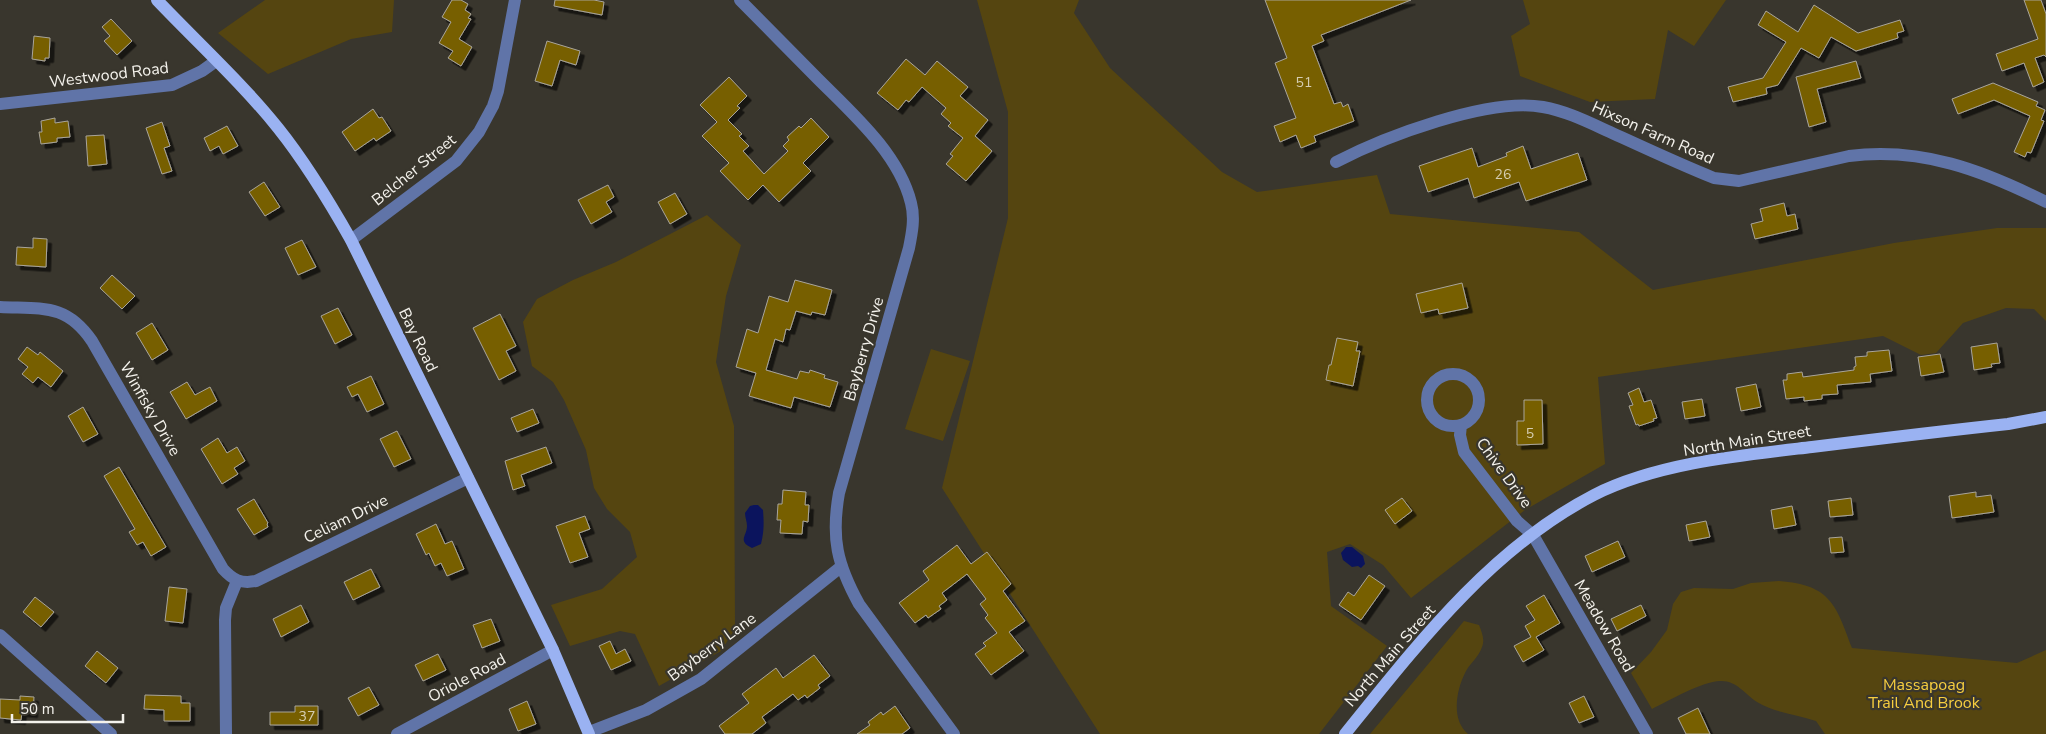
<svg xmlns="http://www.w3.org/2000/svg" width="2046" height="734" viewBox="0 0 2046 734" font-family="'Nunito Sans',sans-serif">
	<style>
		.green { fill: #554510 }
		.water { fill: #0b145d }
		.building { fill: #775f00; stroke: #a9a59b; filter: url(#shadow) }
		.lines { fill: none; stroke-linecap: round; stroke-linejoin: round }
		.minor { stroke: #6074a8; stroke-width: 12 }
		.major { stroke: #9ab2f2; stroke-width: 12 }
		.labels { text-anchor: middle; dominant-baseline: central; stroke-width: 4.5; stroke-linejoin: round; paint-order: stroke }
		.number-label { font-size: 14px; fill: #d5cdb1 }
		.street-label { font-size: 16px; fill: #f4f2ec; stroke: #39362d }
		.park-label { font-size: 16px; fill: #f7ce3f; stroke: #39362d }
	</style>
	<defs>
		<filter id="shadow"><feDropShadow dx="4.5" dy="4.5" stdDeviation="0" flood-color="#0009"/></filter>
	</defs>
	<rect width="100%" height="100%" fill="#39362d"/>
	<path class="green" d="M265,0H394L392,32L351,39L268,74L218,33Z
		M977,0H1079L1074,13L1110,68L1222,172L1257,192L1377,175L1390,214L1579,232L1653,290L1894,243L1997,228H2046V321L2034,309L2006,308L1963,323L1936,353L1921,355L1883,336L1598,377L1605,464L1525,510L1411,598L1383,565L1350,544L1327,552L1331,606L1387,646L1319,734H1100L942,488L1008,218V112Z
		M1523,0H1726L1694,46L1668,30L1655,99L1590,102L1520,76L1511,36L1530,24Z
		M707,215L741,245L726,296L716,362L734,426L735,629L721,651L659,686L635,634L620,631L570,646L551,605L602,589L637,557L630,532L607,509L594,488L586,450L564,400L553,382L532,366L523,322L537,299L573,280L616,262Z
		M931,349L970,361L943,441L905,429Z
		M1779,581C1831,585 1836,605 1852,648L2017,663L2046,650V734H1825L1816,721C1796,714 1775,713 1757,702C1745,694 1736,680 1720,681C1703,681 1668,701 1652,709L1631,673L1651,652L1667,630L1673,604L1681,592L1694,588L1733,589L1751,583Z
		M1464,621L1479,625C1482,633 1485,639 1482,647C1479,657 1469,664 1465,673C1456,691 1451,720 1468,734H1370Z"/>
	<path class="water" d="M754,505H758L763,510C764,523 764,532 761,544L752,548C737,541 747,536 747,526C747,522 745,517 745,513L750,506Z
		M1346,547H1352L1363,556L1365,564L1361,568L1358,566L1352,567L1343,560L1341,553Z"/>
	<path class="building" d="M452,0H461L468,4L465,10L471,14L468,18L471,19L459,39L472,47L461,66L448,58L453,51L439,43L451,22L442,17Z
		M555,0H594L604,2L602,15L554,6Z
		M1265,0H1411L1321,35L1324,41L1312,46L1334,104L1341,102L1343,107L1348,104L1354,121L1314,136L1316,142L1301,148L1296,135L1280,142L1274,126L1296,118L1275,63L1287,58Z
		M2024,0H2041L2046,14V57L2044,55L2035,58L2044,82L2033,87L2024,63L2002,71L1996,54L2038,39Z
		M1814,5L1858,33L1900,20L1904,31L1897,33L1898,38L1856,51L1831,37L1819,58L1801,48L1778,85L1766,88L1767,94L1733,102L1728,87L1763,78L1786,42L1758,25L1766,11L1798,32Z
		M111,19L132,41L117,55L104,41L110,36L102,27Z
		M34,36L50,38L49,58H45V61L32,59Z
		M547,41L580,51L576,65L560,60L552,86L535,81Z
		M906,59L925,75L937,61L968,87L960,96L988,120L975,136L992,151L966,181L946,164L953,156L950,154L963,138L948,126L951,123L941,114L946,108L922,87L909,102L906,100L898,110L877,93Z
		M1856,61L1861,78L1817,89L1826,122L1809,127L1796,77Z
		M729,77L747,96L737,106L740,108L728,120L742,134L739,136L749,146L743,151L764,174L788,151L783,146L789,140L787,137L799,126L801,128L811,118L829,137L803,163L811,171L779,202L763,185L748,200L720,171L729,163L702,136L717,122L700,105Z
		M1993,83L2038,102L2036,106L2045,110L2041,120L2044,121L2031,153L2027,152L2025,157L2014,152L2030,116L1994,100L1958,114L1952,99Z
		M373,109L379,118L382,117L391,131L376,141L374,138L355,151L342,132Z
		M55,118V123L68,121L70,137L57,138V142L41,144L39,132H42L41,121Z
		M162,122L170,146L164,148L172,171L162,174L146,128Z
		M227,126L238,146L223,154L219,146L210,151L204,138Z
		M104,135L107,164L88,166L86,136Z
		M1523,146L1531,169L1578,153L1587,180L1526,201L1519,182L1474,198L1468,178L1428,192L1419,166L1472,148L1478,167L1507,156L1506,153Z
		M264,182L280,207L265,216L249,192Z
		M608,185L614,197L606,202L612,212L591,224L578,200Z
		M675,193L687,214L670,224L658,202Z
		M1784,203L1787,216L1795,214L1798,229L1755,239L1751,224L1763,221L1760,209Z
		M33,238L47,239L46,267L16,265L17,247L33,248Z
		M302,240L316,267L298,275L285,248Z
		M112,275L135,296L122,309L100,288Z
		M795,280L832,290L825,315L812,312L811,315L796,311L790,330L786,329L783,342L775,339L766,370L797,379L800,371L809,373L810,370L825,375L824,378L838,382L830,407L794,397L791,408L749,396L756,373L736,367L747,329L758,333L769,296L788,302Z
		M1462,283L1468,308L1439,314L1438,309L1421,313L1416,294Z
		M338,308L352,335L335,344L321,316Z
		M500,314L516,346L506,351L516,371L499,380L473,328Z
		M152,323L168,350L152,360L136,333Z
		M1337,338L1358,342L1356,351H1360L1353,386L1326,380L1329,365H1331Z
		M1997,343L2000,363L1991,364L1992,367L1974,370L1971,347Z
		M27,347L38,355L40,352L63,371L51,387L38,377L33,383L22,374L28,367L18,359Z
		M1889,350L1892,371L1870,374L1871,382L1837,385L1838,394L1822,395V399L1804,401V397L1786,399L1783,380H1787V374L1802,372L1803,377L1854,370V367L1856,366L1855,357L1867,356V352Z
		M1940,354L1944,372L1921,376L1918,357Z
		M371,376L384,404L367,412L358,394L352,397L347,387Z
		M187,382L195,395L210,387L217,401L186,419L170,392Z
		M1756,384L1761,407L1741,411L1736,388Z
		M1639,388L1644,402L1651,400L1657,418L1653,419L1654,421L1639,426L1638,424L1636,425L1629,406L1633,405L1628,393Z
		M1702,399L1705,416L1685,419L1682,402Z
		M1524,400H1542L1543,444L1517,445V421H1524Z
		M83,407L98,434L83,442L68,416Z
		M533,409L539,423L517,432L511,418Z
		M397,431L411,459L394,467L380,439Z
		M218,438L227,453L237,447L245,461L234,468L238,474L222,484L201,449Z
		M546,447L552,463L521,475L525,486L513,490L505,461Z
		M119,467L166,547L151,556L143,542L137,545L129,532L135,529L104,476Z
		M783,490L806,492L805,505H809L808,522L803,521L802,534L780,533L781,520H777L778,504H782Z
		M1976,492V497L1991,495L1994,512L1952,518L1949,496Z
		M1402,498L1412,511L1395,524L1385,510Z
		M1851,498L1853,515L1830,517L1828,501Z
		M254,499L268,523L267,524L268,527L254,535L237,509Z
		M1792,506L1796,525L1774,529L1771,510Z
		M585,516L590,529L579,533L588,557L570,563L556,526Z
		M1706,521L1710,537L1689,541L1686,525Z
		M436,524L445,544L452,541L464,569L447,576L441,563L435,566L429,553L426,555L416,534Z
		M1842,537L1844,552L1831,553L1829,538Z
		M1618,541L1625,557L1592,572L1585,556Z
		M957,545L971,564L987,552L1011,584L1003,591L1025,621L1009,632L1024,651L991,675L975,654L986,646L983,643L997,633L985,618L988,615L980,604L986,599L967,574L942,593L947,600L939,606L941,609L928,618L926,615L915,623L899,603L929,580L923,571Z
		M371,569L380,587L353,600L344,582Z
		M1369,575L1385,586L1361,620L1339,605L1348,592L1354,596Z
		M169,587L187,589L183,623L165,621Z
		M1544,595L1560,623L1536,637L1544,650L1523,662L1514,646L1531,637L1525,626L1535,620L1526,606Z
		M35,597L54,612L41,627L23,612Z
		M301,605L309,622L281,637L273,619Z
		M1641,605L1646,616L1617,631L1611,619Z
		M491,619L500,641L482,648L473,625Z
		M610,641L616,654L625,649L631,661L611,670L599,646Z
		M97,651L118,668L106,683L85,666Z
		M438,654L446,670L423,681L415,665Z
		M814,655L830,676L818,685L820,688L807,698L805,695L798,700L793,694L762,717L766,723L752,734H725L719,726L749,703L742,694L776,668L783,678Z
		M369,687L379,705L358,716L348,698Z
		M145,695L181,696V703H190V721H164V710L144,709Z
		M20,696L34,697L33,713L22,712L21,720L0,718V699L20,700Z
		M1584,696L1594,717L1579,723L1569,703Z
		M527,701L536,724L518,731L509,709Z
		M295,706H318V725H270V712H295Z
		M895,706L910,728L902,734H857L870,725L868,722L881,712L883,715Z
		M1698,708L1710,734H1686L1678,718Z"/>
	<g class="lines">
		<path class="minor" d="M740,0C766,26 792,53 818,79C852,113 899,154 911,203C915,218 912,233 909,248L839,493C831,538 837,564 859,604L954,734
			M0,104L172,85L202,71L216,61
			M1336,162C1384,137 1489,97 1543,107C1566,111 1588,122 1610,132C1645,148 1679,164 1714,178L1739,181L1849,156C1922,147 1982,170 2046,202
			M351,240L456,161L479,132L493,106L498,91L515,0
			M0,307C42,309 66,303 92,341L223,569C233,580 241,584 256,581L468,478
			M1427 400a26 26 0 1 1 52 0a26 26 0 1 1-52 0Z
			M1461,425L1460,435L1464,452L1517,521L1533,535L1647,734
			M0,635L111,734
			M589,732L646,710L701,679L842,566
			M226,734L225,620L226,608L237,581
			M397,734L553,650"/>
		<path class="major" d="M157,0C197,42 242,83 278,128C306,163 329,201 351,240L553,650L589,734
			M1345,734C1416,646 1491,548 1594,495C1657,463 1743,455 1812,447C1877,439 1943,431 2008,424L2046,417"/>
	</g>
	<g class="labels">
		<g class="number-label">
			<text x="1304" y="82">51</text>
			<text x="1503" y="174">26</text>
			<text x="1530" y="433">5</text>
			<text x="307" y="716">37</text>
		</g>
		<g class="street-label">
			<text transform="translate(109 75) rotate(-7)">Westwood Road</text>
			<text transform="translate(1653 133) rotate(24)">Hixson Farm Road</text>
			<text transform="translate(414 170) rotate(-39)">Belcher Street</text>
			<text transform="translate(418 340) rotate(64)">Bay Road</text>
			<text transform="translate(864 349) rotate(-74)">Bayberry Drive</text>
			<text transform="translate(150 409) rotate(60)">Winfisky Drive</text>
			<text transform="translate(1747 441) rotate(-9)">North Main Street</text>
			<text transform="translate(1504 473) rotate(54)">Chive Drive</text>
			<text transform="translate(346 519) rotate(-26)">Celiam Drive</text>
			<text transform="translate(1604 626) rotate(60)">Meadow Road</text>
			<text transform="translate(712 647) rotate(-36)">Bayberry Lane</text>
			<text transform="translate(1390 656) rotate(-49)">North Main Street</text>
			<text transform="translate(467 678) rotate(-28)">Oriole Road</text>
		</g>
		<g class="park-label">
			<text x="1924" y="685">Massapoag<tspan x="1924" dy="18">Trail And Brook</tspan></text>
		</g>
	</g>
	<path d="M12 714v8h111v-8" fill="none" stroke="#f4f2ec" stroke-width="2.5"/>
	<text x="20" y="714" font-size="15" fill="#f4f2ec" stroke="#39362d" stroke-width="4" paint-order="stroke">50 m</text>
</svg>
